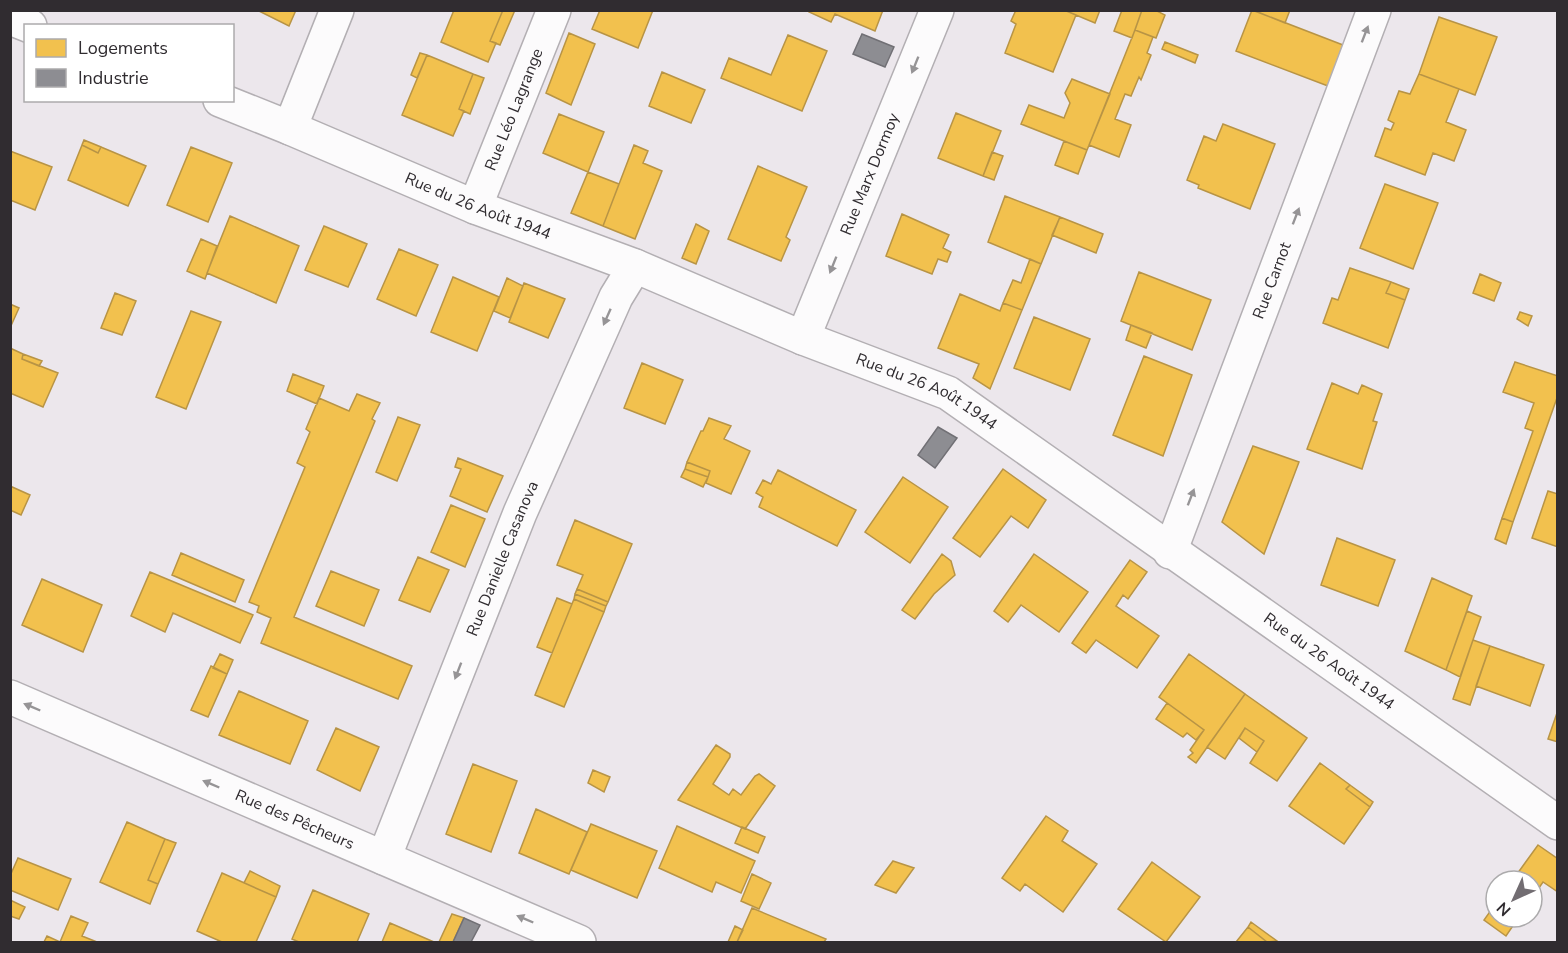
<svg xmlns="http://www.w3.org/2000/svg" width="1568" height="953" viewBox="0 0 1568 953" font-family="'Nunito Sans',sans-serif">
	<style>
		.homes { fill: #f2c14e; stroke: #b89445; stroke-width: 1.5 }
		.industry { fill: #8d8d92; stroke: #717075; stroke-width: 1.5 }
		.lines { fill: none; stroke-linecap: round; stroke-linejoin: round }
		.minor-casing { stroke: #b3afb3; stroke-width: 36 }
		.minor { stroke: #fcfbfc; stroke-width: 33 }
		.oneway { fill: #969496 }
		.labels { text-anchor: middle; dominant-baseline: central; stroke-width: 6; stroke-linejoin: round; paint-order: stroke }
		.street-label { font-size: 16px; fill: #302c30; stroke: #fff }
	</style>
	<rect width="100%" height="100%" fill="#ece7ec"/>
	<path class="homes" d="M257,10H296L289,26Z
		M454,10H503L490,41L496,43L488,62L441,42Z
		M503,10H515L500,45L490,41Z
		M600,10H653L638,48L592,29Z
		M810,10H883L875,31L835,14L831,22L809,12Z
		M1016,10H1064L1076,15L1053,72L1005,53L1016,24L1011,21Z
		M1064,10H1100L1095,23Z
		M1122,10H1142L1132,38L1114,31Z
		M1142,10H1155L1165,15L1156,38L1135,30Z
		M1252,10L1343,45L1328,86L1236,51Z
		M1253,10H1290L1285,23Z
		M1439,17L1497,37L1475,95L1419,74Z
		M1135,30L1153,37L1147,53L1151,55L1141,80L1139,77L1131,96L1125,94L1115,119L1131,125L1119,157L1089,145Z
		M569,33L595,44L571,105L546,93Z
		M788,35L827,51L802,111L721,78L729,58L771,75Z
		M1165,42L1198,55L1195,63L1162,49Z
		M420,53L427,55L417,78L411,75Z
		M427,55L473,74L459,109L464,111L453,136L402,115Z
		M662,72L705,90L691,123L649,106Z
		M473,74L484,78L470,114L459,109Z
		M1419,74L1459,89L1446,122L1466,130L1454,161L1433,153L1425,175L1375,156L1385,128L1391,130L1394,123L1388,120L1399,91L1410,94Z
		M1072,79L1110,94L1087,150L1021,124L1029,105L1064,118L1070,103L1065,93Z
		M956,113L1001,131L983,176L938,158Z
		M559,114L604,132L588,172L543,153Z
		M1223,124L1275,144L1250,209L1198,188L1199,185L1187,180L1204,136L1216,141Z
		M84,140L101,147L98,153L82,145Z
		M1064,141L1087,150L1078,174L1055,165Z
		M82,145L98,153L101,147L146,166L128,206L68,180Z
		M634,145L648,151L643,163L662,171L635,239L603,226Z
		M191,147L232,163L208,222L167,205Z
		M10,151L52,167L35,210L10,200Z
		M992,152L1003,156L994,180L983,176Z
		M758,166L807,187L786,237L790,240L781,261L728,239Z
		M588,172L619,184L603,226L571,213Z
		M1385,184L1438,203L1413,269L1360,248Z
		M1005,196L1060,217L1041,264L988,242Z
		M902,214L949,235L943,248L951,252L947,262L938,259L932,274L886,256Z
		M230,216L299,246L276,303L207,273Z
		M1060,217L1103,234L1096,253L1052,235Z
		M696,224L709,231L696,264L682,258Z
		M324,226L367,244L348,287L305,270Z
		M201,239L217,246L205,279L187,271Z
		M399,249L438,265L416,316L377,299Z
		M1030,259L1041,264L1022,310L1003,303L1013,280L1021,283Z
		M1350,268L1391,282L1386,293L1405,300L1388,348L1323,323L1332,298L1338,300Z
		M1139,272L1211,300L1192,350L1121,321Z
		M1480,274L1501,283L1494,301L1473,293Z
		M453,277L499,297L477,351L431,332Z
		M507,278L523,286L510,318L494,311Z
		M1391,282L1409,289L1405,300L1386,293Z
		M524,283L565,299L548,338L509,322Z
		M115,293L136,301L122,335L101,328Z
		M960,294L1000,311L1003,303L1022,310L990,389L973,378L979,364L938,348Z
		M10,304L19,308L10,328Z
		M191,311L221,322L186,409L156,397Z
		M1520,312L1532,316L1528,326L1517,319Z
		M1034,317L1090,339L1070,390L1014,368Z
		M1131,325L1152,333L1146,348L1126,340Z
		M10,348L23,354L22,359L58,373L43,407L10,393Z
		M23,354L42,361L39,366L22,359Z
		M1144,356L1192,375L1163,456L1113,435Z
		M1515,362L1558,376V395L1513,522L1502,518L1533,431L1525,428L1534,403L1503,392Z
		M642,363L683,380L665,424L624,408Z
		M293,374L324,386L317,404L287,391Z
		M1332,383L1358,394L1362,385L1382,394L1373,421L1377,422L1362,469L1307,449Z
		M357,394L380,403L372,419L375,421L294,617L412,666L398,699L261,643L271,618L257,612L259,606L249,602L305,467L297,463L310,432L306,429L319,398L349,411Z
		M398,417L420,425L397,481L376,472Z
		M709,418L731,426L724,439L750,451L731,494L706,483L710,471L687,462L701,431H703Z
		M1253,446L1299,462L1264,554L1222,522Z
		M458,458L503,476L487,512L450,496L461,469L455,467Z
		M687,462L710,471L708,477L685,469Z
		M685,469L708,477L703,487L681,477Z
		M1003,469L1046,500L1028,528L1011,516L980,557L953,538Z
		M778,470L856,510L837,546L759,507L763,497L756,493L763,480L771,484Z
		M903,477L948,507L910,563L865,532Z
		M10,486L30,495L21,515L10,510Z
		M1548,491L1558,494V547L1532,538Z
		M451,505L485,519L465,567L431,552Z
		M1502,518L1513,522L1506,544L1495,539Z
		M575,520L632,544L608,602L577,589L583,575L557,565Z
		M1337,538L1395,560L1378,606L1321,585Z
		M181,553L244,580L235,602L172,575Z
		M942,554L951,561L955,575L934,594L915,619L902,610Z
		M1034,554L1088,592L1059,632L1021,605L1008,622L994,611Z
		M418,557L449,570L430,612L399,600Z
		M1130,560L1147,572L1128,599L1123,595L1116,606L1159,636L1137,668L1096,640L1086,653L1072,643Z
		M331,571L379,590L364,626L316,606Z
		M150,572L253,615L240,643L173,613L165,632L131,616Z
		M1432,578L1472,596L1446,670L1405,651Z
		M42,579L102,605L83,652L22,625Z
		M577,589L608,602L606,606L575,594Z
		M575,594L606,606L604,612L574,599Z
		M557,598L572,604L552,653L537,647Z
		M574,599L604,612L564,707L535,695Z
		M1467,611L1481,617L1460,677L1446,670Z
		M1473,640L1490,646L1470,705L1453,699Z
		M1490,646L1544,665L1530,706L1476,686Z
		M220,654L233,660L227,674L213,668Z
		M1189,654L1245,694L1196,763L1188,757L1193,753L1190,750L1204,730L1159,697Z
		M211,666L227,674L208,717L191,710Z
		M239,691L308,721L290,764L219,735Z
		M1245,694L1307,738L1277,781L1250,763L1264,741L1245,728L1225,759L1207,747Z
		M1167,703L1204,730L1196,740L1187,733L1183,737L1156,719Z
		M1558,710V742L1548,739Z
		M336,728L379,747L360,791L317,770Z
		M1245,728L1264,741L1257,752L1239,738Z
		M716,745L730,754V757L713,784L729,795L733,789L741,795L755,776L759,774L775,786L745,829L678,800Z
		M1320,763L1350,785L1346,789L1370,807L1344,844L1289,806Z
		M473,764L517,781L491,852L446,834Z
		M593,770L610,777L604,792L588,783Z
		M1350,785L1373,802L1370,807L1346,789Z
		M536,809L587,832L569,874L519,853Z
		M1046,816L1068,831L1062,841L1097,864L1063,912L1025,884L1020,891L1002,878Z
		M127,822L165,839L148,880L158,884L150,904L100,882Z
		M591,824L657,851L637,898L571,870Z
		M677,826L755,861L741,893L716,882L712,892L659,868Z
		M742,827L765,837L758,853L735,843Z
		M165,839L176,843L158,884L148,880Z
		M1538,845L1558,859V892L1543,882L1532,898V881H1512Z
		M18,858L71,879L58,910L10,890V876Z
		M893,861L914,868L896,893L875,885Z
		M1152,862L1200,897L1166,942L1118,909Z
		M250,871L280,886L276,897L244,883Z
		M222,873L276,897L256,942H222L197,931Z
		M752,874L771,883L759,909L741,901Z
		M313,890L369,914L357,942H299L292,939Z
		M10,900L25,907L19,919L10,916Z
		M1496,903V917H1519L1506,936L1484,920Z
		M752,908L826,939L824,942H737Z
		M452,914L464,918L453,942H439Z
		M71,916L88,923L82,936L97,942H44L47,936L60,942Z
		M1251,922L1277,941L1267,942L1248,927Z
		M390,923L434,942H382Z
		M735,926L743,930L737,942H728Z
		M1248,927L1267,942H1236Z"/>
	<path class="industry" d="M862,34L894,47L885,67L853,54Z
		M938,427L957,438L935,468L918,455Z
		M464,918L480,925L471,942H453Z"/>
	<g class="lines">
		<g class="minor-casing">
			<g id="minor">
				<path d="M10,18L30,26"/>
				<path id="s1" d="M220,100L290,128L475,207L635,266L803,338L948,393L1558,823"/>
				<path d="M290,128L337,10"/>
				<path id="s2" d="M475,207L554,10"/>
				<path id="s3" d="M803,338L937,10"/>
				<path id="s4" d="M1170,552L1374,10"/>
				<path id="s5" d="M10,697L579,942"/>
				<path id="s6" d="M384,858L520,513L616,297L635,266"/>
			</g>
		</g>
		<use href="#minor" class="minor"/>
	</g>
	<defs><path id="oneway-solid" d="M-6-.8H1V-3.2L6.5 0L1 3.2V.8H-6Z" transform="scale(1.5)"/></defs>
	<g class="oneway">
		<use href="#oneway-solid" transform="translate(1365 34) rotate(-69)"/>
		<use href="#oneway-solid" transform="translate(915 65) rotate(112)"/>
		<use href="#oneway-solid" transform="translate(1296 216) rotate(-69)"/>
		<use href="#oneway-solid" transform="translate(833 265) rotate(112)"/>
		<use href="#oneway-solid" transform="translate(607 317) rotate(114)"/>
		<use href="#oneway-solid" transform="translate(1191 497) rotate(-69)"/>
		<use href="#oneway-solid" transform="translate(458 671) rotate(111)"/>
		<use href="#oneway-solid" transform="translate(32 707) rotate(-157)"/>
		<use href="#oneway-solid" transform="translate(211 784) rotate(-157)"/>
		<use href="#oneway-solid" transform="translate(525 919) rotate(-157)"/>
	</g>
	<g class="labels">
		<g class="street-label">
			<text stroke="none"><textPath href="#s2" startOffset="105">Rue Léo Lagrange</textPath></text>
			<text stroke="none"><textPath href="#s3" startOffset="177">Rue Marx Dormoy</textPath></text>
			<text stroke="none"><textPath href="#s1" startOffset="279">Rue du 26 Août 1944</textPath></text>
			<text stroke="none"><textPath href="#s4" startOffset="290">Rue Carnot</textPath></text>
			<text stroke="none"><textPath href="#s1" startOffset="765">Rue du 26 Août 1944</textPath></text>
			<text stroke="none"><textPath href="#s6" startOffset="322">Rue Danielle Casanova</textPath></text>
			<text stroke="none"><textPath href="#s1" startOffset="1251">Rue du 26 Août 1944</textPath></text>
			<text stroke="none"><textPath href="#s5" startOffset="310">Rue des Pêcheurs</textPath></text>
		</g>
	</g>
	<rect width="1568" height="953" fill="none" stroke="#302c30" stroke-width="24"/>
	<rect x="24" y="24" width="210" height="78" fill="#ffffff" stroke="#acabac" stroke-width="1.5"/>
	<rect x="36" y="39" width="30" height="18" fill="#f2c14e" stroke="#acabac" stroke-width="1.5"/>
	<text x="78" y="54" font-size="18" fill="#302c30">Logements</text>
	<rect x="36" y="69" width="30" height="18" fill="#8d8d92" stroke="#acabac" stroke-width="1.5"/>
	<text x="78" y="84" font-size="18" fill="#302c30">Industrie</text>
	<g transform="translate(1514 899) rotate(225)"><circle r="28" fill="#ffffff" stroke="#acabac" stroke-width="1.5"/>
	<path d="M0-4.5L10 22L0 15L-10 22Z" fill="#726d72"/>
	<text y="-9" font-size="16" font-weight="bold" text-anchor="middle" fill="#302c30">N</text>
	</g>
</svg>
